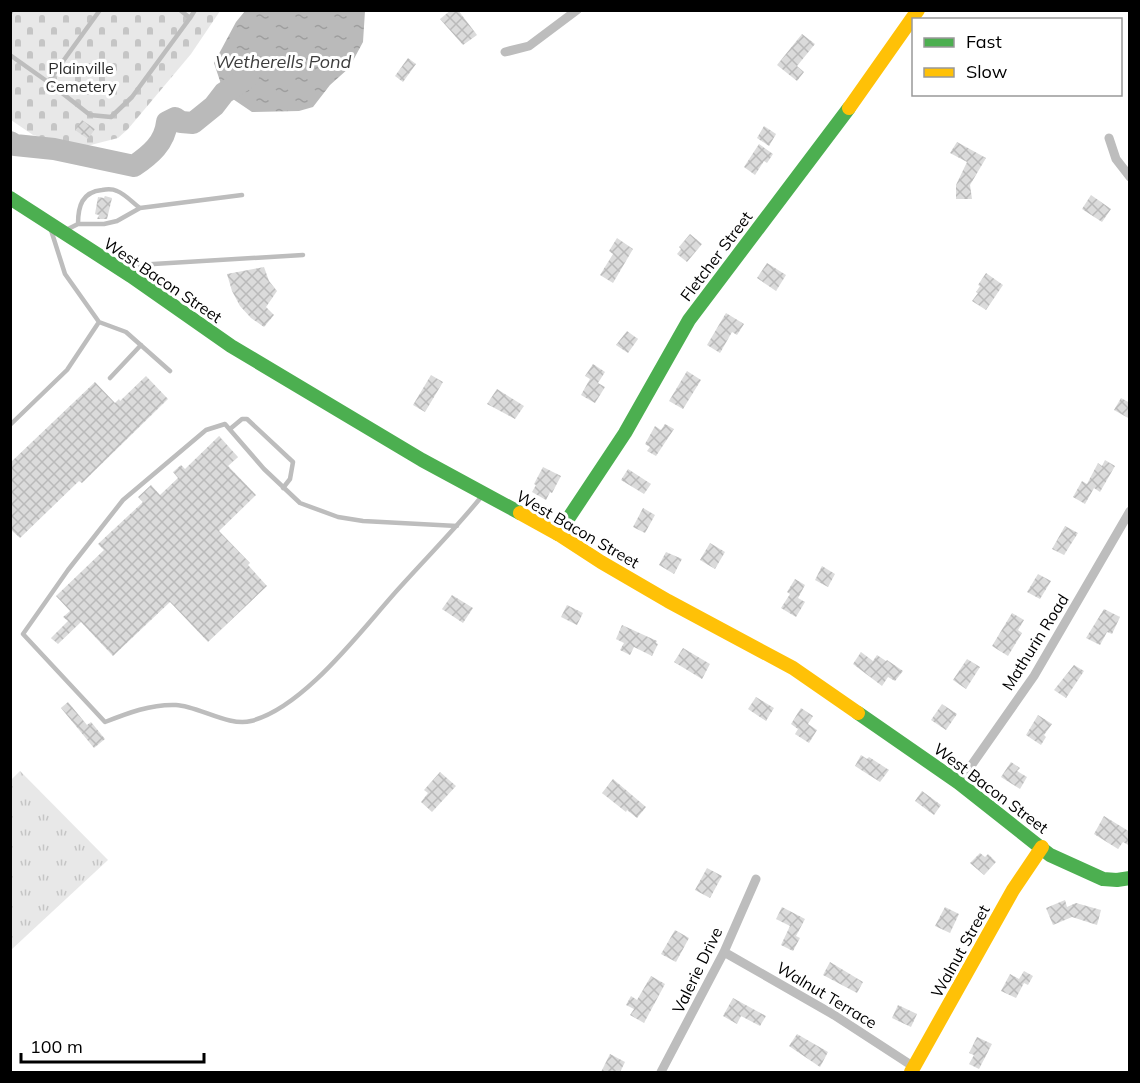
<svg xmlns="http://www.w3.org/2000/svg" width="1140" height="1083" viewBox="0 0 1140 1083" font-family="Mulish,sans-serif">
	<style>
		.grass { fill: url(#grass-tufts) }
		.cemetery { fill: url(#cemetery-stones) }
		.water { fill: url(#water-ripples) }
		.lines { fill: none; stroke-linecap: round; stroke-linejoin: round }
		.river { stroke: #bababa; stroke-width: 22 }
		.building { fill: url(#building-cross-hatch) }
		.lane { stroke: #bdbdbd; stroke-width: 4.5 }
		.street { stroke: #bdbdbd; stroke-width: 9 }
		.fast { stroke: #4caf50; stroke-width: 14 }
		.slow { stroke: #ffc107; stroke-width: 14 }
		.labels { text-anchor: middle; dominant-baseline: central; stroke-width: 6; stroke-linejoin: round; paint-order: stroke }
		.park-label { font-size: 16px; fill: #2c2c2c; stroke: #fff }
		.street-label { font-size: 16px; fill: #000; stroke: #fff }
		.water-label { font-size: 18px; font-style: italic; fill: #3d3d3d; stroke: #fff }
	</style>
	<defs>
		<pattern id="grass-tufts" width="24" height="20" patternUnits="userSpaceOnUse" patternTransform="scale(1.5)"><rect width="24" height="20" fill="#e8e8e8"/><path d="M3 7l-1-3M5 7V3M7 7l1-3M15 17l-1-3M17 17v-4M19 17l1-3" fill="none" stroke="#c5c5c5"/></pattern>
		<pattern id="cemetery-stones" width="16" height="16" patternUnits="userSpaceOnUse" patternTransform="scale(1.5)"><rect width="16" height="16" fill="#e8e8e8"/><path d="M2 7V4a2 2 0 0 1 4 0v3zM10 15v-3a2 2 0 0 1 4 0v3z" fill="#c5c5c5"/></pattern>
		<pattern id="water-ripples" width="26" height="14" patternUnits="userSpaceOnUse" patternTransform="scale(1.5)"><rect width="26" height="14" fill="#bababa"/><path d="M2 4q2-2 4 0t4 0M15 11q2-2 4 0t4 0" fill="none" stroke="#9e9e9e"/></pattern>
		<pattern id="building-cross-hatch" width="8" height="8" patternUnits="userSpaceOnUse" patternTransform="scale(1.5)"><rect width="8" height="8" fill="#dbdbdb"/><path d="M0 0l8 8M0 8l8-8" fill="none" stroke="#bababa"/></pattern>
	</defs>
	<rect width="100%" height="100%" fill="#fff"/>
	<path class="grass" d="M20,771L108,860L11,950V780Z"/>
	<path class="cemetery" d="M10,11H220L191,54L128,129L118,138L79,148L33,135L11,120Z"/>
	<path class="water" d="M245,11H365L363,42L349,68L330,85L313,107L299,111L252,112L224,93L214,63L236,22Z"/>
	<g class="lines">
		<path class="river" d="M10,142L15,145L54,149L134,166C150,155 165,143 167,122L175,118L181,122L193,123L214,106L224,93L248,77"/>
	</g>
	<path class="building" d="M451,10H458L477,35L463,45L440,19Z
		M802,34L815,44L797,66L804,72L797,81L777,65Z
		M408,58L416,64L403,82L395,76Z
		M82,120L95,129L88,139L75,130Z
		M764,126L776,134L769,146L757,138Z
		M957,142L986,158L970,185L972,199H956V185L967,162L950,153Z
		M759,144L773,154L767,163L764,161L755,175L744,167Z
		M1091,195L1111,209L1102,222L1082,209Z
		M105,196L112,198L107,219H97L99,215L95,214L98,197L104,198Z
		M690,234L702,244L687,262L677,254L681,249L679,247Z
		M617,238L633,249L613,283L600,275L613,254L609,251Z
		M767,263L786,275L776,291L757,278Z
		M264,267L269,281L277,291L266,307L274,315L264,327L251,318L240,306L232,291L227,274Z
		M986,273L1003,285L986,310L972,301L978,293L976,292L980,286L978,285Z
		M726,313L744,324L737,335L732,332L720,353L707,345Z
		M627,331L638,339L628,353L616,345Z
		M593,364L605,372L598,383L605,387L595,403L581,395L590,379L585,376Z
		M687,371L701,380L683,409L669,401Z
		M431,375L443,382L425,412L413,405Z
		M146,376L168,399L82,483L79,481L20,538L10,529V463L95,382L115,403L119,399L120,401Z
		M497,389L524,406L515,419L487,404Z
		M1121,398L1130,403V419L1114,410Z
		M665,424L674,429L656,456L647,451L650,447L645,444L655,426L661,430Z
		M219,436L238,457L228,466L256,495L219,531L250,563L248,565L267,586L208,642L170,602L113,656L81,622L58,644L51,638L68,621L63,617L70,611L56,596L104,550L98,544L143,502L138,497L151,485L160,495L178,478L173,472L181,465L185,469Z
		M1105,460L1115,466L1100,492L1094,488L1085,504L1073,497L1082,481L1087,484L1098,463L1102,466Z
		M543,467L561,476L552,493L550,492L546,500L532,492L536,485L534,484Z
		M628,469L651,484L644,494L621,480Z
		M643,508L655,515L645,533L633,527Z
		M1065,526L1078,533L1064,555L1052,549Z
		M710,543L725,552L715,569L700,560Z
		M666,552L682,559L674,574L659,565Z
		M822,566L835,574L828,587L815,580Z
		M1038,574L1051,581L1040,599L1027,592Z
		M795,579L805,585L798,598L805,602L796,617L781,608L790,594L787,592Z
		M452,595L473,608L463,623L442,609Z
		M567,605L583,613L577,625L561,617Z
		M1104,609L1120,617L1112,634L1107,632L1100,645L1086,638Z
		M1012,613L1024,620L1018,630L1022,633L1008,656L992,646Z
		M622,625L657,641L656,643L658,644L652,656L634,647L630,655L620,650L624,643L616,639Z
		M683,648L710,664L702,679L674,662Z
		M861,652L873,661L877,655L886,661L887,660L903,671L895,681L888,677L882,686L853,664Z
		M967,659L980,667L966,689L953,680Z
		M1074,665L1084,671L1066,698L1054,690Z
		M756,697L774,708L766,721L748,709Z
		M68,702L87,725L91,722L105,739L94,748L61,708Z
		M942,704L957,714L946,730L931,720Z
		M801,708L813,716L808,724L817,730L809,743L795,734L798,729L791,724Z
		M1038,715L1052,724L1044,735L1046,737L1041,745L1026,735Z
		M861,755L867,759L869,757L889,770L880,782L855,766Z
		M1011,762L1020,768L1017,771L1027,777L1020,789L1001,777Z
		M440,772L456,786L432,812L421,802L428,793L424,790Z
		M613,779L646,807L637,818L627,810L626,812L602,793Z
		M922,791L941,805L934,815L915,801Z
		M1104,816L1130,832V846L1123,842L1118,849L1094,834Z
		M980,853L985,857L988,854L996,862L984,875L970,863Z
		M707,868L722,876L710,898L695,890Z
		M1065,900L1067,907L1076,903L1101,910L1097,925L1072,917L1053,925L1046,908Z
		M782,907L805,919L796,936L800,938L793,951L781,945L790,926L776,919Z
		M945,907L959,914L950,933L935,926Z
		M675,930L689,938L676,962L661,954Z
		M830,962L863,982L857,993L823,975Z
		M1024,971L1033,976L1028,985L1024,983L1016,998L1001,991L1010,974L1019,979Z
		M651,976L665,984L644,1023L630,1015L634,1009L626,1005L631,996L637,1000Z
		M733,998L766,1016L760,1026L741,1016L737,1024L723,1016Z
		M898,1005L917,1014L911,1027L892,1018Z
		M797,1034L828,1052L820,1067L789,1046Z
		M977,1037L992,1044L979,1069L969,1064L974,1055L969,1053Z
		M610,1054L625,1062L620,1072H601Z"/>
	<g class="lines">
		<path class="lane" d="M180,10L190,18L195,10
			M10,13L12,10
			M10,55L48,82L100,10
			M48,82L90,115L111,117L132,97L190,18
			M78,224C78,206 82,192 102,190C107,189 113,189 117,191C125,194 133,203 140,208
			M64,231L78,224H104L117,221L140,208L242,195
			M129,272L137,265L303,255
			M99,322L126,332L170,371
			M110,378L141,345
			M10,425L67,370L99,322L65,274L51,230
			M230,429L242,419H247L293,462L290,479L283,488
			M457,526L363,521L338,517L300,503L264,469L225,424L206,430L123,500L68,570L23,634L105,722C128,713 151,704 176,705C198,706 229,727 251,721C306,707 364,626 402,585C429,555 457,527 482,496"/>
		<path class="street" d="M505,52L529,46L577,10
			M1109,138L1116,159L1130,177
			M959,783L1034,676L1130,511
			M724,952L834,1015L914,1067
			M661,1072L724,952L756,879"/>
		<path class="fast" d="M10,198L131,276L231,346L422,460L520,513
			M558,534L625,433L689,320L849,108
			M858,713L959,783L1050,855L1103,879L1117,880L1130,878"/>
		<path class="slow" d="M849,108L918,10
			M520,513L558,534L601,562L668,601L793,668L858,713
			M911,1072L1013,890L1042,847"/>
	</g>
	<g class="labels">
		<g class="park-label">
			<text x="81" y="68">Plainville<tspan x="81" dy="18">Cemetery</tspan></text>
		</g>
		<g class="street-label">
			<text transform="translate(716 256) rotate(-53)">Fletcher Street</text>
			<text transform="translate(163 280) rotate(34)">West Bacon Street</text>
			<text transform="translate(578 529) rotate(30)">West Bacon Street</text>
			<text transform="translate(1035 642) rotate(-58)">Mathurin Road</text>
			<text transform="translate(991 788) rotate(37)">West Bacon Street</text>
			<text transform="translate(960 951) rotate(-61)">Walnut Street</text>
			<text transform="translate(697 970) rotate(-64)">Valerie Drive</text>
			<text transform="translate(827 995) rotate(31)">Walnut Terrace</text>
		</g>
		<g class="water-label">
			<text x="283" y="61">Wetherells Pond</text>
		</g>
	</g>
	<rect width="1140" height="1083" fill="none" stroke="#000000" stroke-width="24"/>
	<rect x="912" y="18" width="210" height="78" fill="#ffffff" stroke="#999999" stroke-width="1.5"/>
	<rect x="924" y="38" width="30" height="9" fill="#4caf50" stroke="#999999" stroke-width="1.5"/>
	<text x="966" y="48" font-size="18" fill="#000000">Fast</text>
	<rect x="924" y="68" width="30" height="9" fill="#ffc107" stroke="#999999" stroke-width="1.5"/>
	<text x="966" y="78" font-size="18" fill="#000000">Slow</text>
	<path d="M21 1053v9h183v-9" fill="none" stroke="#000000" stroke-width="3"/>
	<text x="30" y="1053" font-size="18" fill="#000000" stroke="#ffffff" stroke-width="4.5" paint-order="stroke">100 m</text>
</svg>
